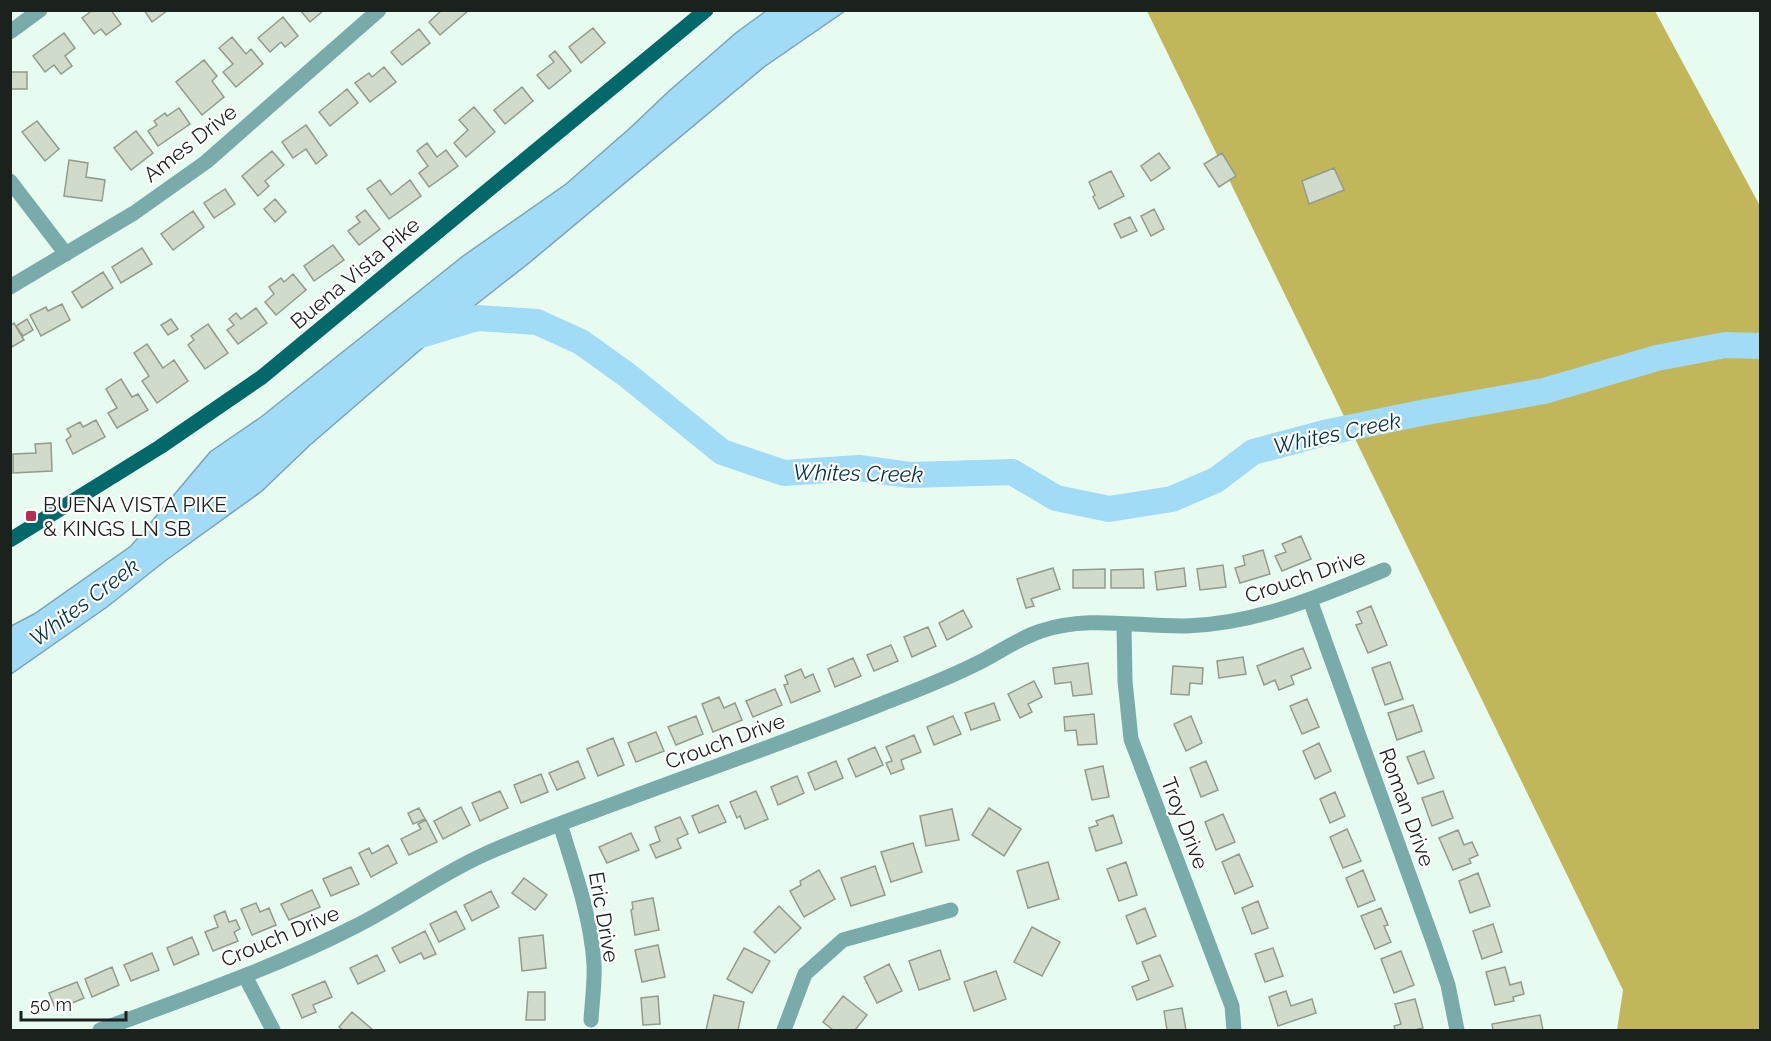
<svg xmlns="http://www.w3.org/2000/svg" width="1771" height="1041" viewBox="0 0 1771 1041" font-family="Raleway,sans-serif">
	<style>
		.forest { fill: #c1b75a }
		.water { fill: #a1dbf6; stroke: #79a4b5; stroke-width: 1.5 }
		.lines { fill: none; stroke-linecap: round; stroke-linejoin: round }
		.river { stroke: #a1dbf6; stroke-width: 26 }
		.building { fill: #d1dbcb; stroke: #929b8c; stroke-width: 1.5 }
		.minor { stroke: #79abab; stroke-width: 15 }
		.major { stroke: #03686a; stroke-width: 15 }
		.poi-dot { fill: #bb2b53; stroke: #fff; stroke-width: 2 }
		.labels { text-anchor: middle; dominant-baseline: central; stroke-width: 4.5; stroke-linejoin: round; paint-order: stroke }
		.street-label { font-size: 21px; fill: #1b221e; stroke: #fff }
		.poi-label { font-size: 21px; fill: #1b221e; stroke: #fff; text-anchor: start }
		.water-label { font-size: 22px; font-style: italic; fill: #013446; stroke: #fff }
	</style>
	<rect width="100%" height="100%" fill="#e7fbf1"/>
	<path class="forest" d="M1147,11H1655L1760,206V1030H1617L1623,990Z"/>
	<path class="water" d="M766,11H845L764,67L529,263L441,332L310,445L262,491L165,561L107,607L11,674V626L34,614L131,546L210,452L261,417L463,256L566,184L629,129L669,91L737,32Z"/>
	<g class="lines">
		<path class="river" d="M417,336L477,318L537,322L581,342L627,375L722,452L784,473L859,468L910,475L1012,472L1056,498L1109,509L1172,499L1216,480L1253,452L1324,433L1421,413L1544,391L1657,358L1725,345L1760,346"/>
	</g>
	<path class="building" d="M93,10H111L121,24L106,35L101,29L94,34L82,18Z
		M144,10H168L152,22Z
		M300,10H324L310,22Z
		M442,10H469L440,35L429,22Z
		M283,17L298,36L285,47L281,42L270,52L258,38Z
		M593,28L605,43L581,63L569,47Z
		M419,29L430,43L402,65L391,52Z
		M64,33L75,48L65,56L72,66L61,74L54,65L45,72L33,56Z
		M232,37L246,54L251,49L263,64L236,87L223,72L233,64L219,48Z
		M555,51L571,71L549,89L537,75L554,62L549,56Z
		M204,60L217,76L212,81L224,97L202,115L176,82Z
		M384,67L396,82L370,102L355,83L369,73L372,77Z
		M10,72H27V89H11L10,101Z
		M522,87L533,101L505,124L494,110Z
		M347,89L358,103L330,126L319,112Z
		M474,107L495,132L466,157L454,143L468,130L459,120Z
		M179,108L190,124L158,146L148,131L157,125L154,121L165,113L167,116Z
		M37,121L59,149L45,161L22,132Z
		M306,125L327,155L316,164L306,149L293,158L282,142Z
		M136,131L153,153L131,170L114,148Z
		M427,143L437,157L446,150L458,166L429,187L419,173L428,166L417,151Z
		M272,151L284,165L265,181L269,186L258,196L242,176Z
		M1159,153L1170,168L1151,181L1141,166Z
		M1222,153L1236,176L1219,187L1204,164Z
		M69,160L88,163L86,177L105,180L102,201L64,196Z
		M1334,168L1344,190L1309,204L1302,181Z
		M1111,171L1124,196L1099,209L1093,197L1095,195L1089,182Z
		M380,180L391,195L410,180L421,196L389,219L367,189Z
		M225,189L235,204L214,218L204,203Z
		M275,199L286,212L275,222L264,209Z
		M1154,209L1164,229L1151,236L1141,216Z
		M365,210L380,229L359,245L348,231L360,222L356,217Z
		M193,211L204,227L173,250L161,234Z
		M1130,217L1137,231L1121,238L1114,224Z
		M333,245L344,260L314,281L304,266Z
		M142,248L152,264L121,283L112,267Z
		M103,272L113,288L82,308L72,292Z
		M293,274L306,290L276,315L265,302L274,294L269,287L281,278L284,282Z
		M62,304L70,320L41,336L30,315L46,307L48,311Z
		M256,308L267,323L238,344L227,330L234,325L229,319L236,313L241,319Z
		M27,319L33,330L23,336L16,326Z
		M171,319L178,329L168,335L161,325Z
		M14,323L24,340L10,348V326Z
		M208,324L228,353L205,369L188,345L194,340L191,336Z
		M147,344L163,368L174,360L188,381L157,403L142,381L149,376L134,353Z
		M121,379L132,397L138,394L148,410L117,428L108,413L117,408L106,389Z
		M96,420L105,437L73,454L66,440L71,436L67,429L80,422L83,427Z
		M51,443L52,471L13,473V454L36,453L35,444Z
		M1301,536L1311,559L1282,571L1275,556L1286,552L1282,544Z
		M1263,550L1270,574L1240,583L1235,568L1245,565L1243,556Z
		M1223,565L1226,587L1200,590L1197,569Z
		M1053,568L1060,589L1031,599L1034,606L1026,608L1017,579Z
		M1184,568L1186,586L1157,590L1155,572Z
		M1105,569V588H1073V570Z
		M1143,569L1144,588H1111V570Z
		M1371,606L1387,645L1368,653L1356,625L1362,623L1357,612Z
		M963,610L972,627L947,640L939,623Z
		M928,627L936,646L912,657L904,637Z
		M891,645L898,661L874,671L867,655Z
		M1303,648L1311,668L1291,676L1294,684L1279,690L1275,680L1264,685L1257,666Z
		M1243,657L1246,674L1219,678L1217,661Z
		M853,658L861,676L835,687L828,669Z
		M1390,662L1403,699L1385,705L1372,668Z
		M1088,663L1092,694L1073,696L1071,682L1055,684L1053,668Z
		M1173,666L1203,668L1202,684L1190,683L1189,695L1171,694Z
		M801,669L805,678L813,674L820,691L791,703L784,685L788,684L785,676Z
		M1034,681L1042,697L1028,704L1032,712L1020,718L1008,694Z
		M775,689L782,705L753,717L746,701Z
		M719,697L724,708L735,703L742,720L713,732L702,704Z
		M1307,699L1319,727L1302,734L1290,706Z
		M994,703L1000,720L971,730L965,713Z
		M1413,705L1422,731L1397,740L1388,713Z
		M1094,714L1097,744L1078,745L1076,730L1065,731L1064,717Z
		M696,716L703,734L676,745L668,727Z
		M953,716L961,734L934,745L927,727Z
		M1191,716L1202,743L1186,751L1174,724Z
		M656,732L664,751L636,762L628,743Z
		M914,735L921,752L901,760L904,769L891,774L886,763L892,761L886,747Z
		M613,738L624,765L598,776L587,749Z
		M1319,743L1331,771L1315,779L1303,751Z
		M875,747L883,765L856,777L848,759Z
		M1424,751L1434,778L1418,784L1407,757Z
		M578,761L585,778L557,790L549,773Z
		M836,761L843,778L815,790L808,773Z
		M1206,761L1218,790L1201,797L1190,768Z
		M1103,766L1109,797L1092,800L1085,770Z
		M541,774L548,792L521,803L514,785Z
		M797,776L804,793L778,805L771,787Z
		M500,791L508,808L480,821L472,803Z
		M756,791L768,819L745,829L740,816L737,818L730,802Z
		M1443,791L1453,818L1432,826L1422,798Z
		M1335,792L1345,816L1330,823L1320,799Z
		M718,805L726,822L699,833L692,816Z
		M461,807L470,825L443,839L434,821Z
		M419,808L425,819L413,824L408,813Z
		M989,808L1021,829L1004,856L972,835Z
		M952,809L959,840L926,846L920,816Z
		M1223,814L1235,842L1216,850L1205,822Z
		M1113,815L1122,843L1096,851L1089,828L1098,825L1096,821Z
		M680,817L688,834L677,839L681,848L656,858L650,845L660,841L655,827Z
		M426,820L437,842L409,855L401,839L421,829L418,824Z
		M1347,829L1361,861L1343,868L1330,837Z
		M1458,830L1464,845L1472,842L1478,855L1469,859L1471,863L1453,870L1439,838Z
		M631,833L639,850L607,863L599,847Z
		M913,843L922,872L891,882L881,852Z
		M388,845L397,863L371,877L359,853L369,848L372,854Z
		M1239,854L1253,886L1235,894L1222,862Z
		M1048,862L1059,899L1028,908L1017,871Z
		M1126,862L1137,895L1119,901L1107,869Z
		M875,866L885,895L851,906L841,878Z
		M351,867L359,884L331,896L323,879Z
		M819,870L835,899L804,917L790,891L801,885L800,881Z
		M1363,870L1375,900L1358,907L1346,878Z
		M1478,873L1490,906L1470,913L1459,881Z
		M524,878L547,895L535,910L512,893Z
		M312,890L320,907L289,920L281,904Z
		M491,891L499,907L472,921L464,905Z
		M653,898L659,930L635,935L631,910L633,909L632,902Z
		M1258,901L1268,928L1252,934L1242,908Z
		M256,903L260,912L269,908L276,925L252,935L241,909Z
		M779,906L801,928L775,953L754,932Z
		M1145,908L1156,936L1137,944L1126,916Z
		M1381,908L1388,925L1384,926L1391,942L1375,949L1361,916Z
		M225,911L229,922L236,920L240,929L234,932L238,941L213,951L205,932L218,927L214,916Z
		M456,911L465,929L439,942L430,924Z
		M1493,924L1502,952L1482,959L1473,931Z
		M1032,927L1060,942L1042,976L1014,962Z
		M425,931L436,954L424,959L421,953L400,963L392,948Z
		M543,935L546,968L522,971L519,938Z
		M192,937L199,954L174,965L167,948Z
		M658,945L665,977L642,982L635,950Z
		M744,948L770,961L752,993L727,979Z
		M1273,948L1283,976L1265,982L1255,954Z
		M940,950L950,979L919,990L909,961Z
		M1401,951L1414,985L1394,993L1381,959Z
		M152,953L159,970L131,981L124,965Z
		M377,955L385,971L358,984L350,968Z
		M1160,955L1173,986L1137,1000L1132,987L1149,980L1142,962Z
		M889,964L902,991L877,1003L864,977Z
		M112,967L119,985L92,997L85,979Z
		M1505,967L1510,985L1521,982L1524,994L1513,997L1514,1001L1495,1005L1486,972Z
		M996,971L1006,999L974,1011L964,982Z
		M325,981L332,997L313,1005L316,1012L302,1018L292,995Z
		M77,982L84,998L56,1010L49,993Z
		M1286,991L1291,1006L1312,999L1316,1013L1278,1026L1269,997Z
		M528,992H545V1020H526Z
		M714,995L744,1002L738,1030H706Z
		M658,996L660,1024L643,1025L641,998Z
		M843,996L867,1015L855,1030H833L823,1022Z
		M1415,999L1423,1028L1414,1030H1395L1394,1026L1401,1024L1395,1004Z
		M1182,1008L1186,1030H1167L1164,1011Z
		M352,1012L373,1030H343L339,1027Z
		M1540,1015L1543,1030H1493L1492,1024Z"/>
	<g class="lines">
		<path class="minor" d="M10,32L40,10
			M10,181L66,254
			M10,287L134,213L206,162L379,10
			M1310,600L1434,944L1448,985L1457,1030
			M1124,624L1125,681L1131,739L1232,1006L1234,1030
			M560,824C574,869 591,917 594,964C595,982 592,1002 591,1020
			M245,976L273,1030
			M100,1030C186,998 274,968 356,926C400,904 439,875 483,855C527,835 573,819 619,802C707,769 797,738 884,703C917,690 949,678 980,662C1000,652 1019,638 1041,631C1087,615 1138,627 1186,626C1257,624 1320,596 1384,570
			M784,1030L805,974L843,940L951,910"/>
		<path class="major" d="M10,540L160,447L262,377L706,10"/>
	</g>
	<rect class="poi-dot" x="25" y="510" width="12" height="12" rx="3"/>
	<g class="labels">
		<g class="street-label">
			<text transform="translate(190 143) rotate(-38)">Ames Drive</text>
			<text transform="translate(355 273) rotate(-40)">Buena Vista Pike</text>
			<text transform="translate(1305 576) rotate(-19)">Crouch Drive</text>
			<text transform="translate(725 741) rotate(-20)">Crouch Drive</text>
			<text transform="translate(1407 807) rotate(70)">Roman Drive</text>
			<text transform="translate(1185 823) rotate(69)">Troy Drive</text>
			<text transform="translate(604 917) rotate(80)">Eric Drive</text>
			<text transform="translate(280 936) rotate(-23)">Crouch Drive</text>
		</g>
		<g class="poi-label">
			<text x="43" y="504">BUENA VISTA PIKE<tspan x="43" dy="24">&amp; KINGS LN SB</tspan></text>
		</g>
		<g class="water-label">
			<text transform="translate(1337 433) rotate(-12)">Whites Creek</text>
			<text transform="translate(858 473) rotate(1)">Whites Creek</text>
			<text transform="translate(84 602) rotate(-37)">Whites Creek</text>
		</g>
	</g>
	<rect width="1771" height="1041" fill="none" stroke="#1b221e" stroke-width="24"/>
	<path d="M21 1011v9h105v-9" fill="none" stroke="#1b221e" stroke-width="3"/>
	<text x="30" y="1011" font-size="18" fill="#1b221e" stroke="#ffffff" stroke-width="4.5" paint-order="stroke">50 m</text>
</svg>
